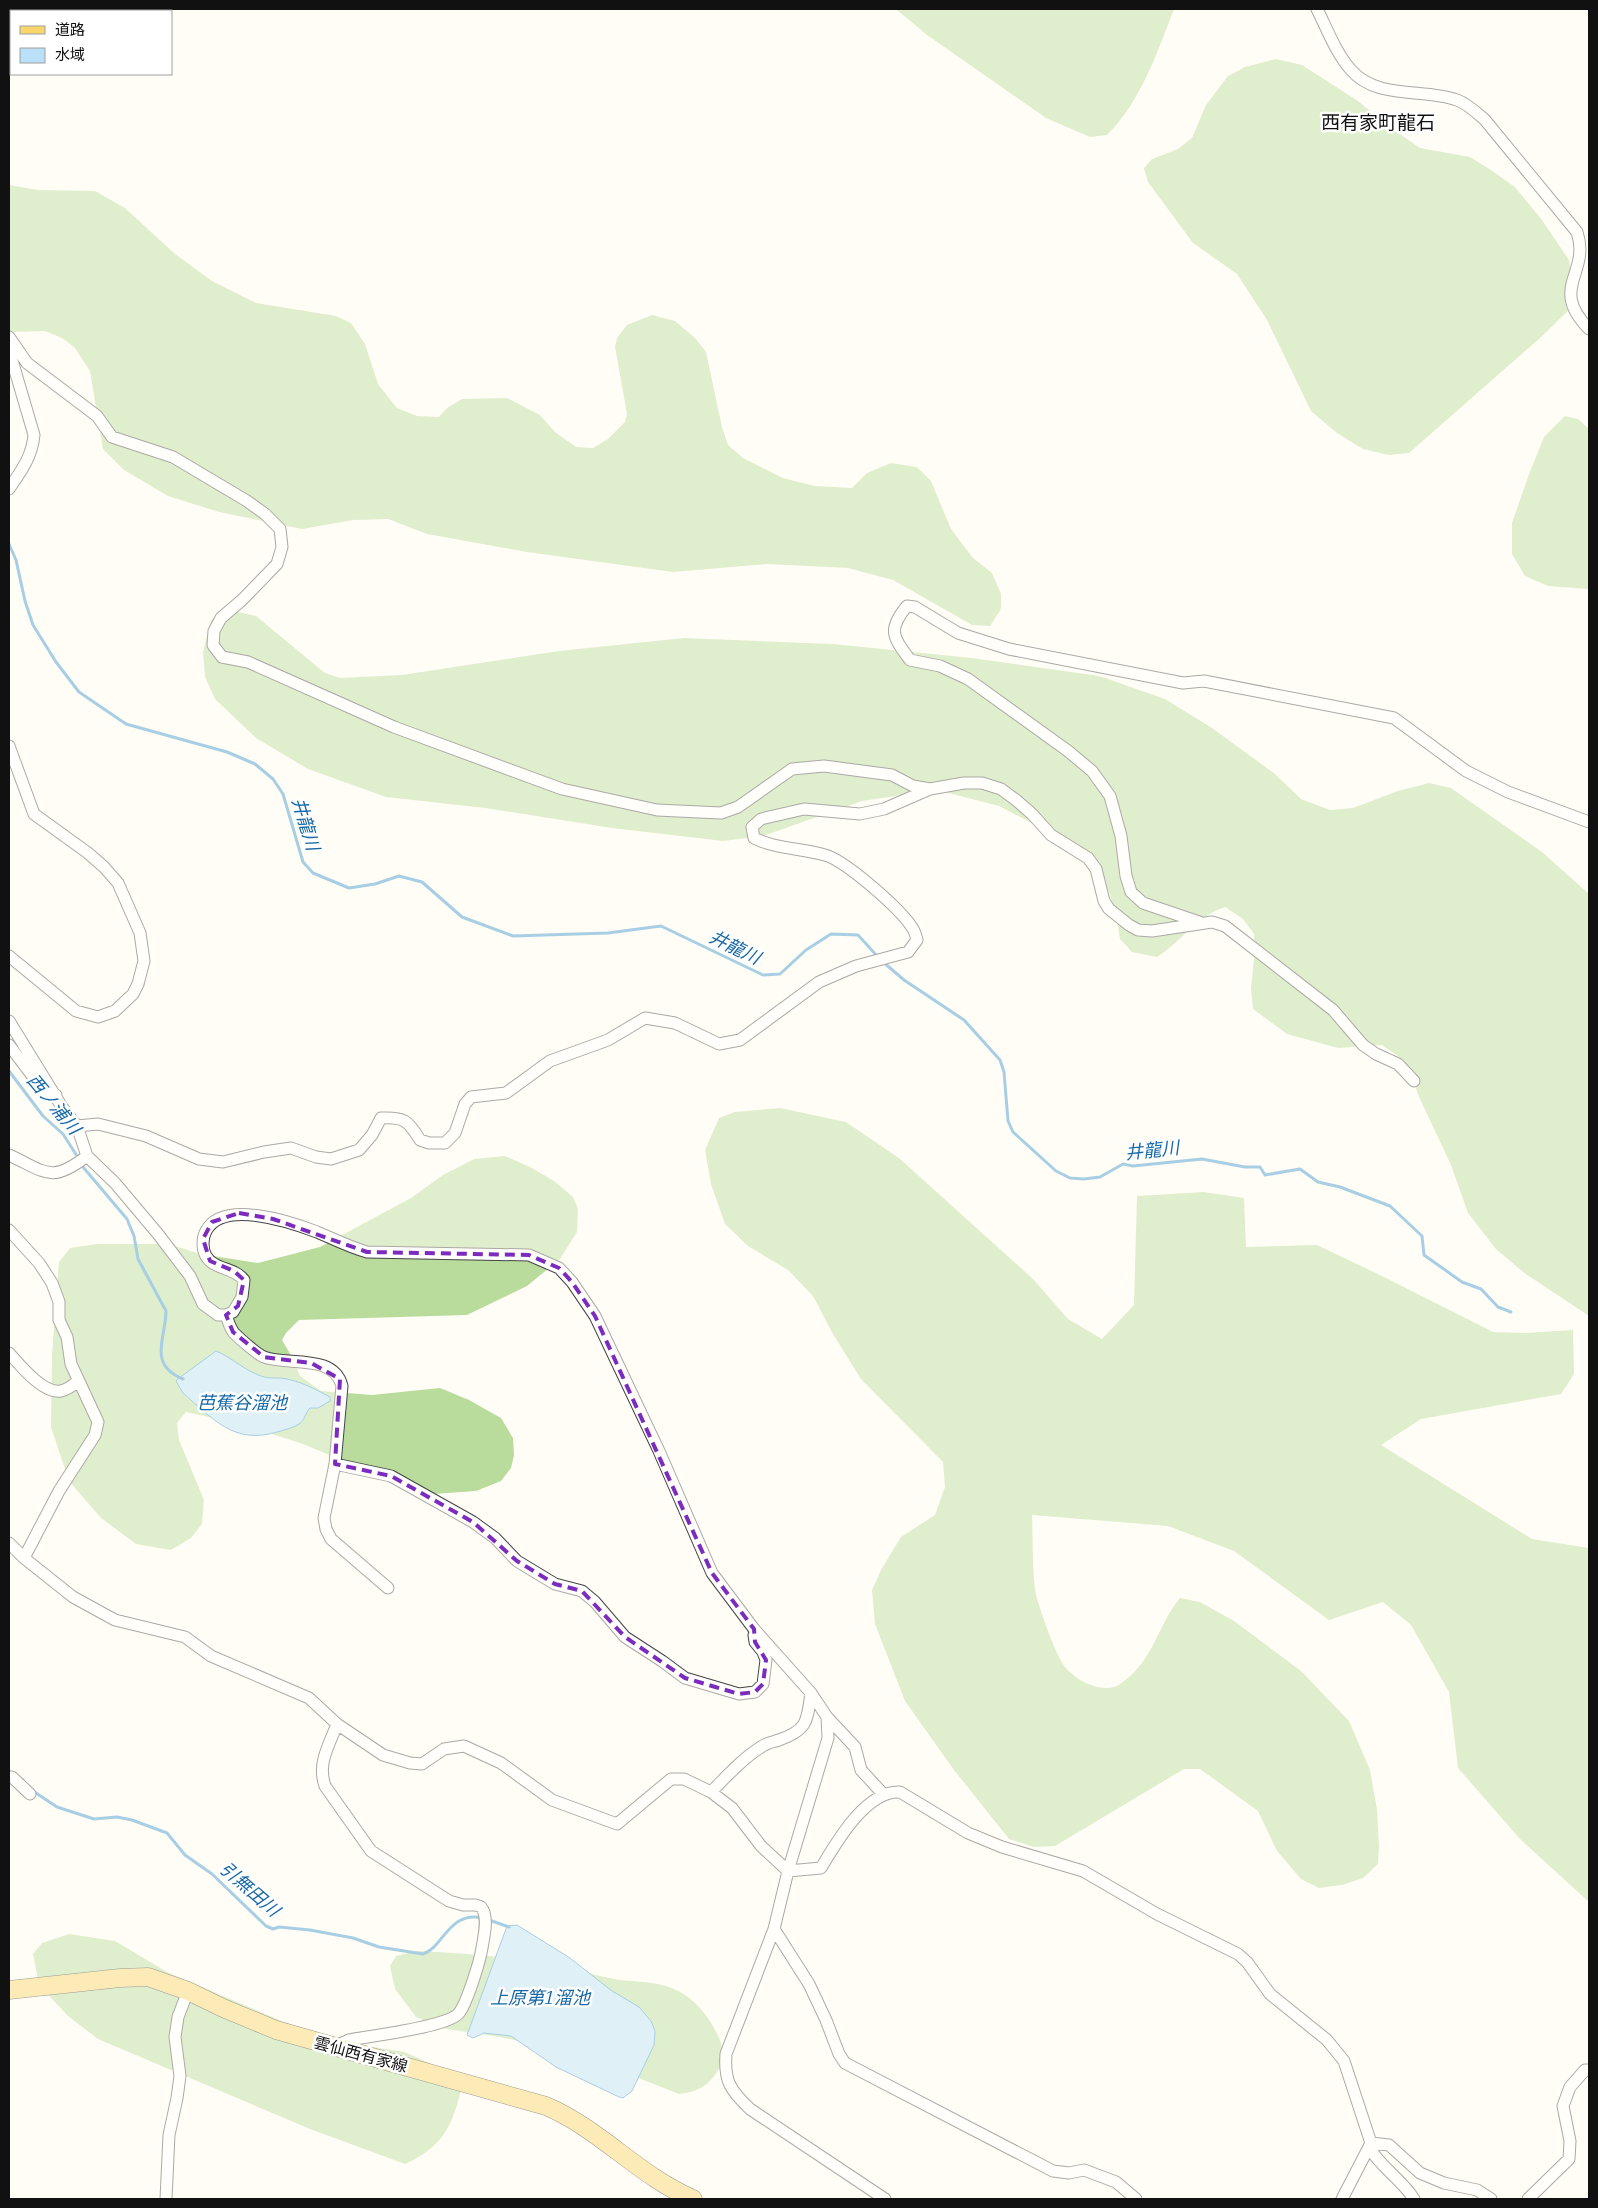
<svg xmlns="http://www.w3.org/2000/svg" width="1598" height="2208" viewBox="0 0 1598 2208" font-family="'IBM Plex Serif','Noto Sans JP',serif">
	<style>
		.forest { fill: #b9dc9c }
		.water { fill: #b9e0f7; stroke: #3f96cf }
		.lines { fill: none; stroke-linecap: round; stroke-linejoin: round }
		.stream { stroke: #3f96cf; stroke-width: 3 }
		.minor-casing { stroke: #444; stroke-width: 13 }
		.primary-casing { stroke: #222; stroke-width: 19 }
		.minor { stroke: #fff; stroke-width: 11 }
		.primary { stroke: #f9d66b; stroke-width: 18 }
		.marked { fill: none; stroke: #7b2cbf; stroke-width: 4; stroke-dasharray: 10 6; stroke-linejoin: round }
		.labels { text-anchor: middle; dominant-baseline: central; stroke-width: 5; stroke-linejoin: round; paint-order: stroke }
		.street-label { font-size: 16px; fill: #111; stroke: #fff }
		.water-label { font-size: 18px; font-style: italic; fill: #1768a6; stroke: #fff }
		.quarter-label { font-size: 19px; fill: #111; stroke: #fff }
	</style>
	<rect width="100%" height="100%" fill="#fffdf5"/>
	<path class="forest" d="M896,9H1174C1157,53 1141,101 1107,135L1090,137L1046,118L927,35Z
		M1276,59L1302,65L1358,101L1387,125L1420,148L1470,157L1491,170L1515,187L1542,220L1569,260L1574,285L1572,307L1540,338L1409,453L1389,455L1363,449L1337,433L1311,411L1267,320L1237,274L1193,243L1148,182L1144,168L1152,159L1178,149L1192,138L1206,105L1228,76L1245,67Z
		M9,185L38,190L95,191L125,208L175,254L212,281L256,303L336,316L351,323L365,344L378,384L397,408L417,416L439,417L447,408L462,399L507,398L540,415L555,432L576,447L593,448L608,439L625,422L627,414L615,347L617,338L627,325L652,315L675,321L695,338L706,352L722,427L728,445L743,458L783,478L815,486L852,488L867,473L891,463L917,467L931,481L951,529L973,558L992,573L1001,594V609L990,626L972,625L893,580L848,568L768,564L673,572L527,552L427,534L388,519L353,520L302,529L219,512L168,496L124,470L103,449L90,371L75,348L62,338L45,331L9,332Z
		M1565,416L1578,419L1589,429V589L1548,586L1525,576L1512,554V523L1529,474L1544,437Z
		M225,609L256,616L325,673L340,678L402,675L559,651L684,638L833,644L972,658L1099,676L1165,699L1212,728L1275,774L1301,799L1330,810L1353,808L1398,791L1429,783L1451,788L1542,852L1589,894V1316L1523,1272L1496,1249L1468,1213L1451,1165L1419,1097L1409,1068L1398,1056L1382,1045L1338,1048L1287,1034L1253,1009L1251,988L1255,948L1254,934L1243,919L1225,907C1197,916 1181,942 1157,957L1132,952L1120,939L1116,913L1109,892L1098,872L1068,842L999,806L937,790L862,801L763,836L723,841L612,828L485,808L386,797L308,769L256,738L215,699L205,677L203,652L211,620Z
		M780,1108L846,1122L899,1158L1033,1279L1068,1319L1102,1339L1134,1305L1137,1196L1204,1192L1244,1198L1246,1247L1317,1245L1382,1276L1493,1332L1526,1333L1573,1330L1574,1374L1561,1394L1421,1419L1381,1445L1532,1539L1589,1548V1902L1520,1839L1458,1768L1449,1692L1411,1625L1383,1602L1329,1620L1234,1551L1168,1526L1032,1515C1033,1537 1032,1574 1036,1595C1040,1610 1056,1657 1066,1668C1073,1676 1082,1682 1091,1685C1103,1689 1113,1690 1123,1682C1155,1658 1157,1626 1180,1598L1200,1602L1234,1621L1301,1671L1349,1721L1370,1770L1377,1809L1379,1847L1378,1864L1363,1878L1342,1885L1319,1888L1301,1879L1277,1851L1258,1811L1200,1769H1184L1055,1846L1034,1847L1009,1839L954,1770L905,1701L875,1624L872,1590L881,1570L901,1537L935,1515L945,1487L943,1462L861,1379L833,1334L813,1296L788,1270L748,1246L725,1224L711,1184L705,1150L719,1118L735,1112Z
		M505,1156L530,1167L554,1181L573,1197L578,1209L577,1232L560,1259L527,1286L467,1315L299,1320L286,1333L282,1340L292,1357L300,1376L321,1391L372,1395L440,1388L469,1400L501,1418L513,1438L514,1455L511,1468L501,1481L476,1491L433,1494L380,1476L303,1444L241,1424L186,1412L177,1423L179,1440L204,1500L202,1524L191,1538L171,1550L136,1544L101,1518L69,1481L51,1427L52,1355L59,1262L70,1248L97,1244H169L200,1254L258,1263L320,1247L411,1198L443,1175L474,1159Z
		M69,1934L115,1941L167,1972L284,2022L359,2045L405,2052L433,2065L461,2090C452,2128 441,2148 405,2164L310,2129L98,2039L68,2016L39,1985L33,1954L42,1943Z
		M418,1951C464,1953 509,1957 554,1965C574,1969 594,1975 614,1979C636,1983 660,1980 680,1992C697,2001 712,2021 719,2038C723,2048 726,2056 720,2067C710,2085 699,2092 679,2094L575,2053L500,2037L447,2029L416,2017L395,1989L390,1966L396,1956Z"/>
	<path class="water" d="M216,1351C233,1358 246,1372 264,1377C271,1379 279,1377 287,1379C302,1382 317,1390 330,1397V1401L318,1408H310C305,1413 305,1420 299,1424C293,1428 284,1430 277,1432C234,1445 213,1419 183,1393L176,1381L179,1378Z
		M517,1925L570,1958L612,1991L639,2007L651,2021L655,2031L654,2045L632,2091L623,2098L619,2097L556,2067L511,2036L484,2033L473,2038L467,2035L507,1926Z"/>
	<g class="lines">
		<path class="stream" d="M9,544L16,560L25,601L33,625L56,662L79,692L126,724L227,752L255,764L273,779L283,794L303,862L313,873L349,888L375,884L399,876L422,882L462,917L513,936L608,933L661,926L763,975L780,974L806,950L831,934L858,935L878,957
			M882,961L904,980L964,1020L1000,1060L1004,1072L1008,1121L1013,1132L1056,1171L1070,1178L1084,1179L1100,1177L1123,1164L1133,1166L1202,1159L1245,1167H1260L1265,1175L1300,1169L1318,1182L1340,1187L1390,1206L1422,1236L1424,1255L1462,1282L1481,1289L1498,1307L1511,1312
			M9,1071L43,1116L63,1134L77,1156
			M83,1167L127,1219L134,1236L138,1259L166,1311C166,1338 147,1364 183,1379
			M9,1771L23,1780
			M33,1791L57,1807L94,1819L117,1817L132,1820L167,1833L185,1855L212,1874L266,1926L273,1929L279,1927L310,1930L353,1938L379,1947L423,1954C443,1948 449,1910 483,1918
			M489,1920L509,1927"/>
		<g class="minor-casing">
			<path id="minor" d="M1317,9C1327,29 1336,53 1351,70C1377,100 1424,88 1457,100C1468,104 1477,113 1485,120L1577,232C1591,274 1548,287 1589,329
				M9,337L27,363L97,416L112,437L173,457L247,501L265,514L280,529L282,547L277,564L242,600L221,618L214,631L213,645L222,657L248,662L394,727L562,789L657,810L721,813L738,807L792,769L824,766L892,775L913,786L930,789
				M9,350L34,435C32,457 21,471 9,489
				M9,746L34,814L88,853L104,867L118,883L140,933L144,961L138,984L133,994L115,1011L98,1017L76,1011L9,956
				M1199,922L1143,903L1131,892L1126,876L1121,836L1110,796L1092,771L1068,751L968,679L940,666L910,660C893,637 887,630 907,606L915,607L958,633L1009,649L1183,683L1204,681L1394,718L1466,771L1508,792L1589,822
				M9,1021L62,1107L77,1126L87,1156L115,1183L158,1234L190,1276L203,1304L218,1315H226L233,1312L242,1297L244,1280C234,1267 214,1270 206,1256C202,1249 202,1238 206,1231C223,1199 291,1222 317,1232C334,1239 349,1247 367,1252L529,1255L559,1268L572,1282L595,1316L659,1451L712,1573L754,1629L811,1693L827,1717L855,1747L861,1770L884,1795
				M9,1045L44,1091L56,1095
				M77,1126L98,1124L146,1136L199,1159L223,1162L264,1152L291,1148L316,1157L331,1159L359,1150L372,1135L381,1118C404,1117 408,1120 420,1140L429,1143H445L455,1133L465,1104L471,1097L506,1093L550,1061L608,1040L645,1018L675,1023L719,1044L740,1040L819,982L856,966L908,952L917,940C916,936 915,932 913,929C902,910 846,861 825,855C801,848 776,849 754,838L752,827L761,819L804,809L860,814L884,809L930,789L964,783H982L1001,789L1016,800L1032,814L1051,835L1088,858L1096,869L1104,901L1109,909L1129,925L1138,930L1152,931L1212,922L1225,926L1333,1010L1363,1045L1376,1054L1398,1064L1414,1081
				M9,1155C46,1172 51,1184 87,1156
				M9,1230L39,1263L52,1283L59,1302V1320L67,1337L71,1364L98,1422L95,1435L59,1491L24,1558
				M226,1315C228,1321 230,1328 234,1333C239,1338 258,1355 264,1357C286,1366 334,1353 342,1386L335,1464L324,1518L326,1529L331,1539L388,1588
				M9,1353C20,1365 43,1394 61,1391C68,1390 73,1385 78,1381
				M335,1464L391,1476L473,1522L495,1538L517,1561L555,1584L582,1591L595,1602L625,1637L662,1661L685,1678L739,1694L755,1692L763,1684L766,1660L763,1652L755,1642L754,1635
				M9,1543L24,1558L73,1597L115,1620L185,1637L211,1656L309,1698L337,1724L383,1755L410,1763L422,1764L444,1749L464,1746L501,1763L552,1800L617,1824L671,1779H684L711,1792L732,1808L761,1846L788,1871L821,1868C836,1843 866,1790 900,1792L968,1833L1002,1847L1083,1871L1157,1914L1238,1954L1247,1962L1270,1994L1327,2040L1344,2061L1371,2143L1342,2199
				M827,1717L828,1738L788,1871L774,1929L726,2054C724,2081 730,2090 750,2109L885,2199
				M9,1777H12L30,1794
				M711,1792C727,1776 742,1759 761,1747C766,1743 773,1742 779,1740C808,1730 807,1721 811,1693
				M774,1929L809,1984L826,2020L839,2054L845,2063L1053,2171L1069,2173L1084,2170L1116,2182L1136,2199
				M334,2047L349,2040C370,2036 448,2027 459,2013C467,2003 480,1961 482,1948C484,1936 489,1916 481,1907L476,1905H463L449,1901L371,1851L325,1786C317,1763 329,1746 337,1724
				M1371,2143L1389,2145L1420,2173L1444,2183L1477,2190L1491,2199
				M1370,2149C1382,2168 1402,2180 1414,2199
				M166,2199L169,2135L177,2098L180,2076L175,2037L178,2017L188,1991
				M1528,2199L1569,2159L1570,2141L1563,2106L1570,2087L1585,2070H1589"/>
		</g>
		<g class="primary-casing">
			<path id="primary" d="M9,1990L120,1978L148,1977L188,1991L223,2008L276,2030L546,2106C600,2129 639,2176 693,2199"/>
		</g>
		<use href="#minor" class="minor"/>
		<use href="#primary" class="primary"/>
	</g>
	<path d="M0 0H1598V2208H0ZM239,1213L273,1219L367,1252L529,1255L559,1268L572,1282L595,1316L712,1573L754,1629L755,1642L766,1660L763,1684L755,1692L739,1694L685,1678L625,1637L582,1591L555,1584L517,1561L473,1522L391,1476L335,1464L340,1379L311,1363L264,1357L233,1332L226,1315L238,1306L244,1280L234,1271L210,1261L203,1239L212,1222Z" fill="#fffdf5" fill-opacity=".55" fill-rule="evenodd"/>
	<path class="marked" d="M239,1213L273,1219L367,1252L529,1255L559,1268L572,1282L595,1316L712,1573L754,1629L755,1642L766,1660L763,1684L755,1692L739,1694L685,1678L625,1637L582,1591L555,1584L517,1561L473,1522L391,1476L335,1464L340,1379L311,1363L264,1357L233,1332L226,1315L238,1306L244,1280L234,1271L210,1261L203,1239L212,1222Z"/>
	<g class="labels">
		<g class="street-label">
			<text transform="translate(361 2054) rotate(15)">雲仙西有家線</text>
		</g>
		<g class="water-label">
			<text transform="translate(306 824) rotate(73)">井龍川</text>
			<text transform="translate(735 947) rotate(26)">井龍川</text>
			<text transform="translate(54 1104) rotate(50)">西ノ浦川</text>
			<text transform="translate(1152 1150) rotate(-6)">井龍川</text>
			<text x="242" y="1402">芭蕉谷溜池</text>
			<text transform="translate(250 1889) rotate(41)">引無田川</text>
			<text x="540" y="1997">上原第1溜池</text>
		</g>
		<g class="quarter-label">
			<text x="1378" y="122">西有家町龍石</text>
		</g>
	</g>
	<rect width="1598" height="2208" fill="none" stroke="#111111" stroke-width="20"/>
	<rect x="10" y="10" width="162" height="65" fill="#ffffff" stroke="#a0a0a0"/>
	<rect x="20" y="26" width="25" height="8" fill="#f9d66b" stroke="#a0a0a0"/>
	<text x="55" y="35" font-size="15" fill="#111111">道路</text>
	<rect x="20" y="48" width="25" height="15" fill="#b9e0f7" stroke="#a0a0a0"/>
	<text x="55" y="60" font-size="15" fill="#111111">水域</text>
</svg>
